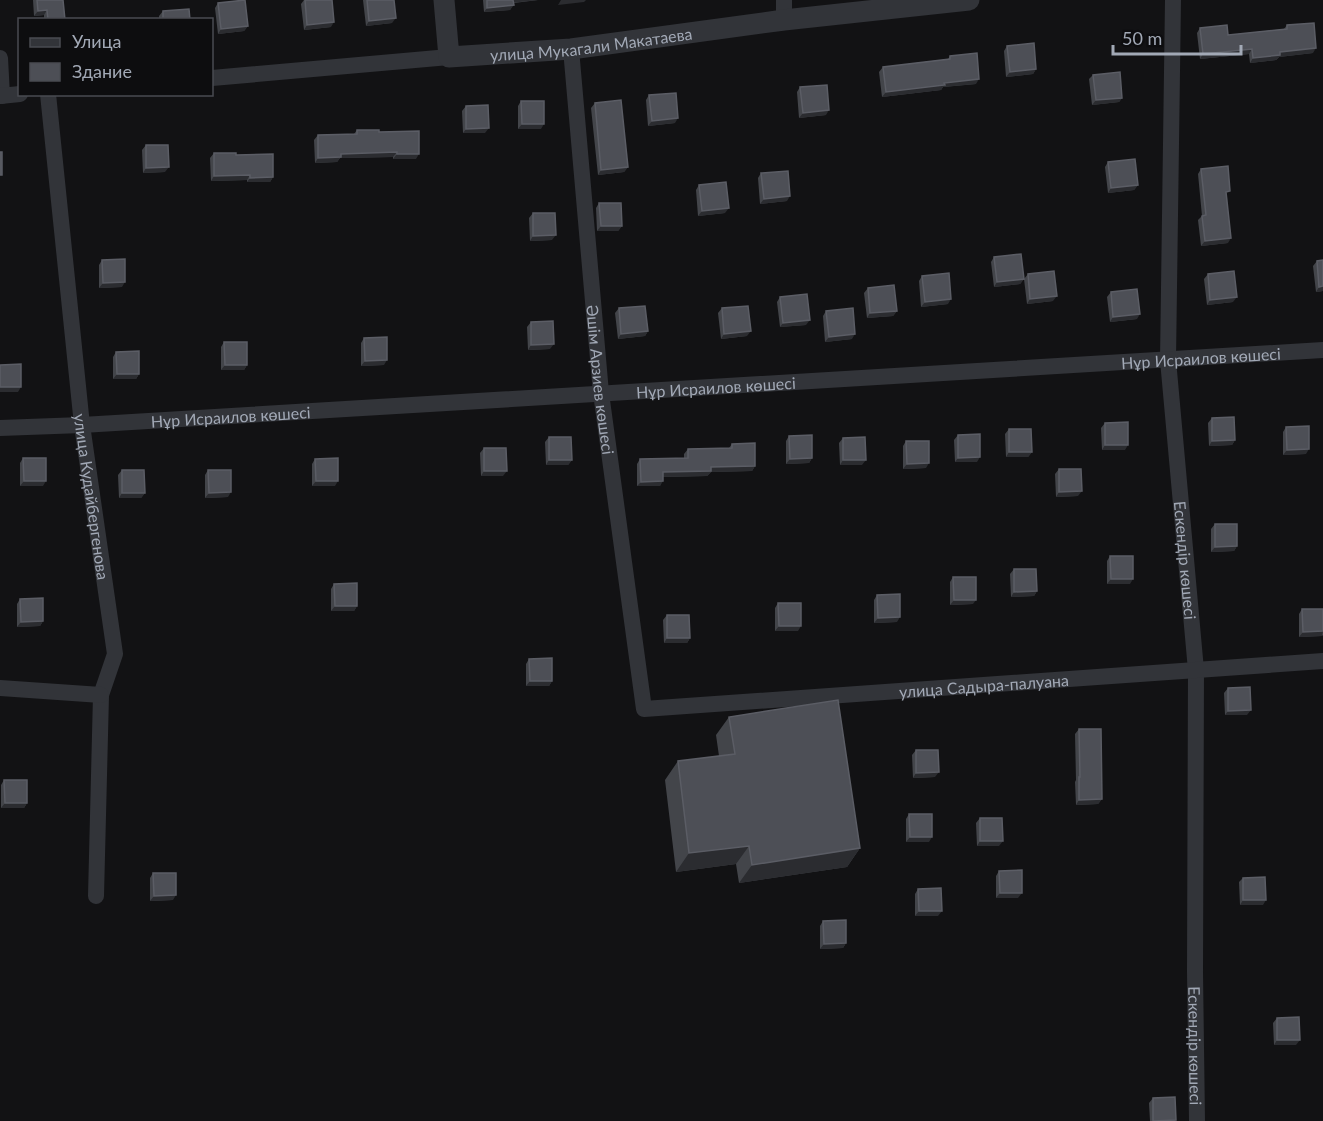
<svg xmlns="http://www.w3.org/2000/svg" width="1323" height="1121" viewBox="0 0 1323 1121" font-family="Lato,sans-serif">
	<style>
		.lines { fill: none; stroke-linecap: round; stroke-linejoin: round }
		.minor { stroke: #323439; stroke-width: 16 }
		.tertiary { stroke: #323439; stroke-width: 21 }
		.wall { fill: #43454a }
		.shaded-wall { fill: #2b2c30 }
		.building { fill: #4d4f56; stroke: #5b5d65; stroke-width: 1.5 }
		.labels { text-anchor: middle; dominant-baseline: central; stroke-width: 4.5; stroke-linejoin: round; paint-order: stroke }
		.street-label { font-size: 16px; fill: #a2a9b6; stroke: #0d0d0f }
	</style>
	<rect width="100%" height="100%" fill="#121214"/>
	<g class="lines">
		<g class="minor">
			<path id="s1" d="M1173,0L1168,360L1196,670L1195,972L1197,1121"/>
			<path d="M784,20V0"/>
			<path id="s2" d="M571,49L601,393L644,709L1323,661"/>
			<path d="M0,58L2,96"/>
			<path d="M212,78L449,57"/>
			<path id="s3" d="M48,94L82,425L115,654L101,695L96,896"/>
			<path d="M0,96L20,94"/>
			<path id="s4" d="M0,428L82,425L1323,350"/>
			<path d="M0,688L101,695"/>
		</g>
		<path class="tertiary" id="s5" d="M444,0L449,57L571,49L784,20L969,0"/>
	</g>
	<path class="wall" d="M33,0H63L65,20H44V15L34,16Z
		M304,0H332L331,27L304,30L301,4Z
		M363,0H394L392,23L366,26Z
		M483,0H538L514,3L510,10L484,12Z
		M218,3L248,26L244,31L218,34L215,8Z
		M163,11L190,20H159V16Z
		M1287,25L1313,53L1279,57L1276,60L1250,63L1249,54L1200,59L1197,33L1200,28L1228,35L1284,29Z
		M1007,46L1036,69L1033,74L1006,77L1004,51Z
		M950,56L976,84L943,87L941,90L882,97L879,72L883,67L948,59Z
		M1093,75L1122,98L1119,102L1092,105L1089,79Z
		M800,87L826,115L799,118L797,92Z
		M649,95L675,123L648,126L646,100Z
		M521,101L541,129H518V106Z
		M595,103L628,167L624,172L598,175L591,108Z
		M466,106L485,133H463L462,111Z
		M357,130L379,132L416,159H393V157L340,158L337,162L315,163L314,140L318,135L354,134Z
		M146,145L165,172L143,173L142,150Z
		M214,153L236,155L273,177L270,182H247V180L211,181L210,158Z
		M1108,162L1138,185L1134,190L1108,193L1105,167Z
		M1201,169L1227,196L1228,243L1201,246L1198,220L1202,216L1198,174Z
		M761,173L787,201L760,204L758,178Z
		M699,185L725,213L698,216L696,190Z
		M599,203L622,226L618,231H597L596,208Z
		M533,213L552,240L530,241L529,218Z
		M994,257L1024,279L1020,284L994,287L991,262Z
		M102,260L122,287L99,288V265Z
		M1317,261L1323,291L1316,292L1313,266Z
		M1028,274L1053,301L1027,304L1024,279Z
		M1208,274L1233,302L1207,305L1204,279Z
		M922,276L948,304L921,307L919,281Z
		M868,288L897,311L893,316L867,318L864,293Z
		M1111,292L1137,319L1110,322L1107,297Z
		M780,297L806,325L780,327L777,302Z
		M619,308L648,331L645,336L618,339L615,313Z
		M722,308L747,336L721,339L718,313Z
		M826,311L852,339L825,342L823,316Z
		M531,322L550,349L528,350L527,327Z
		M364,338L384,365L361,366V343Z
		M224,342L247,365L244,370H221V347Z
		M116,352L139,374L136,379H113V357Z
		M1212,418L1235,440L1232,445L1209,446L1208,423Z
		M1105,423L1125,450H1102L1101,428Z
		M1286,427L1306,454L1283,455V432Z
		M1009,429L1032,452L1028,457H1006L1005,434Z
		M958,435L977,462H955L954,440Z
		M789,436L812,458L809,463L786,464V441Z
		M549,437L572,460L568,465H546L545,442Z
		M843,438L862,465H840L839,443Z
		M906,441L926,468L903,469V446Z
		M732,444L755,466L752,471L711,472L707,476L663,477L660,486H637V464L640,459L684,458V454L688,449L729,448Z
		M484,448L503,476H481L480,453Z
		M23,458L43,486H20V463Z
		M315,459L335,486H312V464Z
		M1059,469L1078,496L1056,497L1055,474Z
		M122,470L145,493L141,498H119L118,475Z
		M208,470L228,497L205,498V475Z
		M1215,524L1237,546L1234,551L1211,552V529Z
		M1110,556L1130,584H1107V561Z
		M1014,569L1037,591L1034,596L1011,597L1010,574Z
		M953,577L973,604L950,605V582Z
		M334,584L357,606L354,611H331V589Z
		M877,595L897,622L874,623V600Z
		M20,599L43,621L40,626L17,627V604Z
		M778,603L798,631H775V608Z
		M1302,609H1323V635L1322,636L1299,637V614Z
		M667,615L690,638L687,643H664L663,620Z
		M529,659L552,681L549,686H526V664Z
		M1228,688L1247,715H1225L1224,693Z
		M729,717L860,848L847,867L739,883L736,864L676,872L665,780L678,761L719,756L716,735Z
		M1079,729L1102,799L1098,804L1076,805L1075,782L1076,780L1075,734Z
		M916,750L935,777L913,778L912,755Z
		M4,780L27,803L24,808H1V785Z
		M909,814L929,842H906V819Z
		M980,818L999,846H977L976,823Z
		M999,871L1018,898H996V876Z
		M153,873L173,900L150,901V878Z
		M1243,878L1263,905H1240L1239,882Z
		M918,889L938,916H915V894Z
		M823,921L846,943L843,948L820,949V926Z
		M1277,1018L1296,1045H1274L1273,1023Z
		M1153,1098L1176,1120L1175,1121H1150L1149,1103Z"/>
	<path class="shaded-wall" d="M512,0H538L510,3Z
		M561,0H586L584,2L558,5Z
		M514,5L510,10L484,12L487,8Z
		M47,10L44,15L34,16L38,11Z
		M396,18L392,23L366,26L369,21Z
		M334,22L331,27L304,30L307,25Z
		M248,26L244,31L218,34L221,29Z
		M1316,48L1313,53L1279,57L1276,60L1250,63L1253,58L1280,52Z
		M1252,49L1249,54L1200,59L1203,54Z
		M1036,69L1033,74L1006,77L1010,72Z
		M979,79L976,84L943,87L941,90L882,97L886,92L944,83Z
		M1122,98L1119,102L1092,105L1096,100Z
		M829,110L826,115L799,118L803,113Z
		M678,118L675,123L648,126L652,121Z
		M522,124H544L541,129H518Z
		M489,128L485,133H463L466,129Z
		M397,152L393,157L340,158L337,162L315,163L318,158L341,154Z
		M397,154H419L416,159H393Z
		M169,167L165,172L143,173L146,168Z
		M628,167L624,172L598,175L601,170Z
		M250,175L247,180L211,181L214,176Z
		M273,177L270,182H247L250,178Z
		M1138,185L1134,190L1108,193L1111,188Z
		M790,196L787,201L760,204L764,199Z
		M729,208L725,213L698,216L702,211Z
		M601,226H622L618,231H597Z
		M556,235L552,240L530,241L533,236Z
		M1231,238L1228,243L1201,246L1205,241Z
		M1024,279L1020,284L994,287L997,282Z
		M125,282L122,287L99,288L103,283Z
		M1323,286V291L1316,292L1319,287Z
		M1057,296L1053,301L1027,304L1030,299Z
		M1237,297L1233,302L1207,305L1210,300Z
		M951,299L948,304L921,307L925,302Z
		M897,311L893,316L867,318L870,313Z
		M1140,314L1137,319L1110,322L1113,317Z
		M810,320L806,325L780,327L783,323Z
		M648,331L645,336L618,339L621,334Z
		M751,331L747,336L721,339L724,334Z
		M855,334L852,339L825,342L829,337Z
		M554,344L550,349L528,350L531,345Z
		M387,360L384,365L361,366L365,361Z
		M225,365H247L244,370H221Z
		M117,374H139L136,379H113Z
		M0,387H21L18,392H0Z
		M1235,440L1232,445L1209,446L1212,441Z
		M1105,445H1128L1125,450H1102Z
		M1309,449L1306,454L1283,455L1287,450Z
		M1009,452H1032L1028,457H1006Z
		M980,457L977,462H955L958,458Z
		M812,458L809,463L786,464L790,459Z
		M549,460H572L568,465H546Z
		M843,460H866L862,465H840Z
		M929,463L926,468L903,469L907,464Z
		M755,466L752,471L711,472L707,476L659,477L663,472L711,467Z
		M484,471H507L503,476H481Z
		M24,481H46L43,486H20Z
		M316,481H338L335,486H312Z
		M663,481L660,486H637L641,482Z
		M1082,491L1078,496L1056,497L1059,492Z
		M231,492L228,497L205,498L209,493Z
		M122,493H145L141,498H119Z
		M1237,546L1234,551L1211,552L1215,547Z
		M1111,579H1133L1130,584H1107Z
		M1037,591L1034,596L1011,597L1014,592Z
		M954,600H976L973,604L950,605Z
		M335,606H357L354,611H331Z
		M900,617L897,622L874,623L878,618Z
		M43,621L40,626L17,627L21,622Z
		M779,626H801L798,631H775Z
		M1323,631L1322,636L1299,637L1303,632Z
		M667,638H690L687,643H664Z
		M530,681H552L549,686H526Z
		M1251,710L1247,715H1225L1228,711Z
		M939,772L935,777L913,778L916,773Z
		M1102,799L1098,804L1076,805L1079,800Z
		M5,803H27L24,808H1Z
		M910,837H932L929,842H906Z
		M980,841H1003L999,846H977Z
		M749,846L736,864L676,872L689,853Z
		M860,848L847,867L739,883L752,865Z
		M1000,893H1022L1018,898H996Z
		M176,895L173,900L150,901L154,896Z
		M1243,900H1266L1263,905H1240Z
		M919,911H942L938,916H915Z
		M846,943L843,948L820,949L824,944Z
		M1277,1040H1300L1296,1045H1274Z"/>
	<path class="building" d="M37,0H63L65,20H48L47,10L38,11Z
		M245,0L248,26L221,29L218,3Z
		M305,0H332L334,22L307,25Z
		M367,0H394L396,18L369,21Z
		M487,0H513L514,5L487,8Z
		M189,9L190,20H163V11Z
		M1314,23L1316,48L1280,52V55L1253,58L1252,49L1203,54L1200,28L1227,25L1228,35L1287,29V25Z
		M1034,43L1036,69L1010,72L1007,46Z
		M977,53L979,79L944,83L945,85L886,92L883,67L950,59V56Z
		M1120,72L1122,98L1096,100L1093,75Z
		M827,85L829,110L803,113L800,87Z
		M676,93L678,118L652,121L649,95Z
		M621,100L628,167L601,170L595,103Z
		M521,101H544V124H522Z
		M488,105L489,128L466,129V106Z
		M357,130H379V132L419,131V154H397V152L341,154V157L318,158V135L357,134Z
		M146,145H168L169,167L146,168Z
		M0,152H2V175H0Z
		M214,153H236V155L273,154V177L250,178V175L214,176Z
		M1135,159L1138,185L1111,188L1108,162Z
		M1228,166L1230,191L1226,192L1231,238L1205,241L1202,216L1206,215L1201,169Z
		M788,171L790,196L764,199L761,173Z
		M726,182L729,208L702,211L699,185Z
		M599,203H621L622,226H601Z
		M533,213H555L556,235L533,236Z
		M1021,254L1024,279L997,282L994,257Z
		M125,259V282L103,283L102,260Z
		M1323,260V286L1319,287L1317,261Z
		M1054,271L1057,296L1030,299L1028,274Z
		M1234,271L1237,297L1210,300L1208,274Z
		M949,273L951,299L925,302L922,276Z
		M894,285L897,311L870,313L868,288Z
		M1137,289L1140,314L1113,317L1111,292Z
		M807,294L810,320L783,323L780,297Z
		M645,306L648,331L621,334L619,308Z
		M748,306L751,331L724,334L722,308Z
		M853,308L855,334L829,337L826,311Z
		M553,321L554,344L531,345V322Z
		M387,337V360L365,361L364,338Z
		M224,342H247V365H225Z
		M139,351V374H117L116,352Z
		M21,364V387H0V365Z
		M1234,417L1235,440L1212,441V418Z
		M1128,422V445H1105V423Z
		M1309,426V449L1287,450L1286,427Z
		M1009,429H1031L1032,452H1009Z
		M980,434V457L958,458V435Z
		M812,435V458L790,459L789,436Z
		M549,437H571L572,460H549Z
		M865,437L866,460H843V438Z
		M906,441H929V463L907,464Z
		M755,443V466L711,467V471L663,472V481L641,482L640,459L688,458V449L732,448V444Z
		M484,448H506L507,471H484Z
		M23,458H46V481H24Z
		M338,458V481H316L315,459Z
		M1059,469H1081L1082,491L1059,492Z
		M122,470H144L145,493H122Z
		M208,470H231V492L209,493Z
		M1215,524H1237V546L1215,547Z
		M1110,556H1133V579H1111Z
		M1014,569H1036L1037,591L1014,592Z
		M953,577H976V600H954Z
		M357,583V606H335L334,584Z
		M900,594V617L878,618L877,595Z
		M43,598V621L21,622L20,599Z
		M778,603H801V626H779Z
		M1302,609H1323V631L1303,632Z
		M667,615H689L690,638H667Z
		M552,658V681H530L529,659Z
		M1250,687L1251,710L1228,711V688Z
		M838,700L860,848L752,865L749,846L689,853L678,761L735,754L729,717Z
		M1079,729H1101L1102,799L1079,800V777H1080Z
		M916,750H938L939,772L916,773Z
		M4,780H27V803H5Z
		M909,814H932V837H910Z
		M980,818H1002L1003,841H980Z
		M1022,870V893H1000L999,871Z
		M153,873H176V895L154,896Z
		M1265,877L1266,900H1243V878Z
		M941,888L942,911H919L918,889Z
		M846,920V943L824,944L823,921Z
		M1299,1017L1300,1040H1277V1018Z
		M1175,1097L1176,1120L1153,1121V1098Z"/>
	<g class="labels">
		<g class="street-label">
			<text stroke="none"><textPath href="#s5" startOffset="200">улица Мукагали Макатаева</textPath></text>
			<text stroke="none"><textPath href="#s4" startOffset="1203">Нұр Исраилов көшесі</textPath></text>
			<text stroke="none"><textPath href="#s2" startOffset="332">Әшім Арзиев көшесі</textPath></text>
			<text stroke="none"><textPath href="#s4" startOffset="717">Нұр Исраилов көшесі</textPath></text>
			<text stroke="none"><textPath href="#s4" startOffset="231">Нұр Исраилов көшесі</textPath></text>
			<text stroke="none"><textPath href="#s3" startOffset="405">улица Кудайбергенова</textPath></text>
			<text stroke="none"><textPath href="#s1" startOffset="561">Ескендір көшесі</textPath></text>
			<text stroke="none"><textPath href="#s2" startOffset="1005">улица Садыра-палуана</textPath></text>
			<text stroke="none"><textPath href="#s1" startOffset="1047">Ескендір көшесі</textPath></text>
		</g>
	</g>
	<rect x="18" y="18" width="195" height="78" fill="#0d0d0f" stroke="#494b52" stroke-width="1.5"/>
	<rect x="30" y="38" width="30" height="9" fill="#323439" stroke="#494b52" stroke-width="1.5"/>
	<text x="72" y="48" font-size="18" fill="#a2a9b6">Улица</text>
	<rect x="30" y="63" width="30" height="18" fill="#4d4f56" stroke="#494b52" stroke-width="1.5"/>
	<text x="72" y="78" font-size="18" fill="#a2a9b6">Здание</text>
	<path d="M1113 45v9h128v-9" fill="none" stroke="#a2a9b6" stroke-width="3"/>
	<text x="1122" y="45" font-size="18" fill="#a2a9b6" stroke="#0d0d0f" stroke-width="4.5" paint-order="stroke">50 m</text>
</svg>
